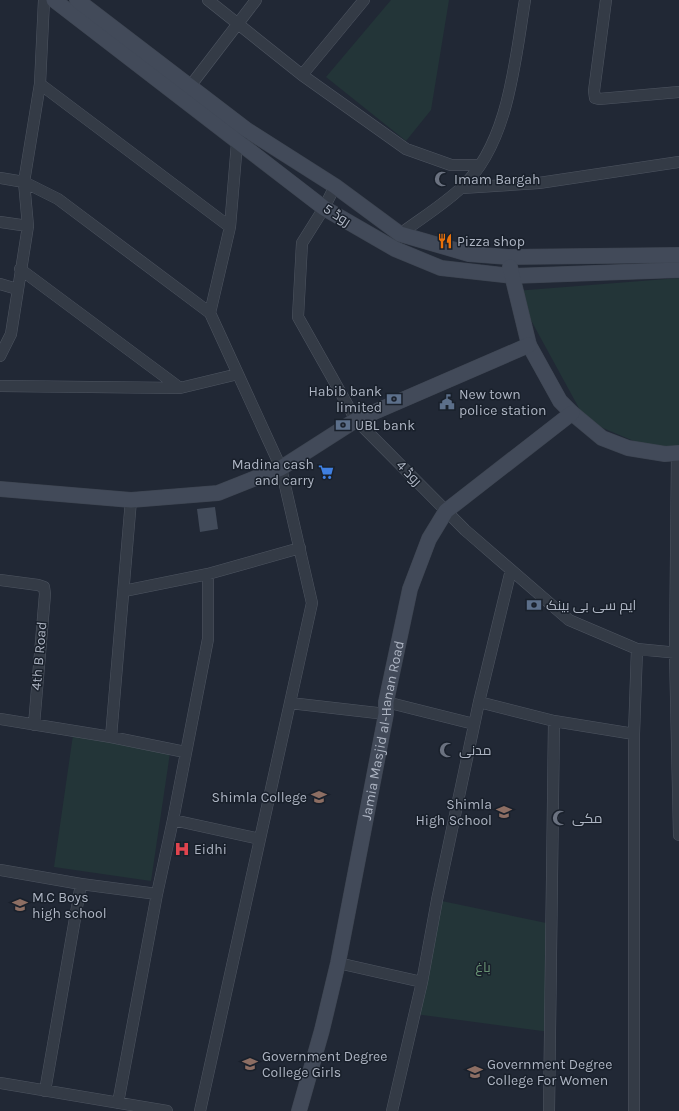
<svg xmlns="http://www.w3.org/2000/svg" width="679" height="1111" viewBox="0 0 679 1111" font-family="Karla,Cairo,sans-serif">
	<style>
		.green { fill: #233538 }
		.building { fill: #424b5a }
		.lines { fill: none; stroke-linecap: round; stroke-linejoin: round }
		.street-casing { stroke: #4e5561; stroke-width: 12 }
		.secondary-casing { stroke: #3d4450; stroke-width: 16 }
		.street { stroke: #343b46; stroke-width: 11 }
		.secondary { stroke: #424a59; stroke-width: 15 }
		.labels { text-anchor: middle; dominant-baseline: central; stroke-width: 3; stroke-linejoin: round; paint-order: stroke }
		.poi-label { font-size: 14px; fill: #aeb5c3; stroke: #19202b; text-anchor: start }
		.street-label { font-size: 14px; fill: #aeb5c3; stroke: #19202b }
		.park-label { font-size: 14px; fill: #679273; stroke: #19202b }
	</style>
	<rect width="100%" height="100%" fill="#212835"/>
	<path class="green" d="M391,0H449L431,110L406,141L326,77Z
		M679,278V449L665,454L586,421L515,291Z
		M73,735L170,753L151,881L54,867Z
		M437,900L551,924L550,1032L415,1014Z"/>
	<path class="building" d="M215,507L218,529L200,532L197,509Z"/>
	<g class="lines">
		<g class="street-casing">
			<path id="street" d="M208,0L302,75L406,149L451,165H480
				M606,0L594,91L595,98L599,99L679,92
				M302,75L364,0
				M40,84L230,227
				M191,85L256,0
				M0,178L24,182L58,199L210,313
				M335,186L324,208L302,243L298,317L356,420L465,530L569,620L637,649L679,653
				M462,188L539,183L679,162
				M0,222L28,226
				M400,234C420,219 443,205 461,188C509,144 515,60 525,0
				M20,269L180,388
				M0,284L17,289
				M0,356L11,334L28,226L24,182L40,84L44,0
				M0,386L180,388L238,374
				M677,454L675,653L679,835
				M0,580L38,585L44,587L45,594L34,725
				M124,591L208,574L300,548
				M386,702L474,724
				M479,702L554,721L634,734
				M290,703L386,714
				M0,719L111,737L185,752
				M111,737L131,500
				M173,820L260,839
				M0,870L81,884L157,894
				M338,963L422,982
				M0,1083L167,1111
				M45,1091L81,884
				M118,1103L157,894L173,820L208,639V574
				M200,1111L312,603L281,468L210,313L230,227L237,143L242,137
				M392,1111L422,982L437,900L479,702L511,570
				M549,1111L554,721
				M634,1111V734L637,649"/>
		</g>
		<g class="secondary-casing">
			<g id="secondary">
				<path d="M54,0L324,208L395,249L441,268L512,276L679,270"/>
				<path d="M77,0L247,130L335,186L400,234L469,254L508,257L679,255"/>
				<path d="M510,267L529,345L560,401L572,413L602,438L628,448L665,454L679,453"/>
				<path d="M0,489L131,500L218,493L281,468L356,420L529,345"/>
				<path id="s1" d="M299,1111L322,1030L338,963L386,714V702L410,589L429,539L446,511L572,413"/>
			</g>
		</g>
		<use href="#street" class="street"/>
		<use href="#secondary" class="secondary"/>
	</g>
	<defs>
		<g id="mosque-bare" transform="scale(1.2)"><path d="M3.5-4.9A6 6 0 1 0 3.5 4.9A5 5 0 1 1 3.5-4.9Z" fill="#6b7280" stroke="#19202b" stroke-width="2.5" paint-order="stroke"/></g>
		<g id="restaurant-bare" transform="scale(1.2)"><path d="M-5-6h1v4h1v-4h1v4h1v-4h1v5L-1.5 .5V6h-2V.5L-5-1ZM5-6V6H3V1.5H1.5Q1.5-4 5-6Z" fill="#e8710a" stroke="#19202b" stroke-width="2.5" paint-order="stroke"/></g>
		<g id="bank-bare" transform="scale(1.2)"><path d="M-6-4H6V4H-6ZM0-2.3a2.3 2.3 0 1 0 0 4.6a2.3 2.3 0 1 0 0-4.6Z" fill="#5c6f8a" stroke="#19202b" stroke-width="2.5" paint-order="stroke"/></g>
		<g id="civic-bare" transform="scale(1.2)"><path d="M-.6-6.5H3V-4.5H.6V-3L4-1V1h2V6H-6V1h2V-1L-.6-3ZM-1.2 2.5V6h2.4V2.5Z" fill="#5c6f8a" stroke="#19202b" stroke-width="2.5" paint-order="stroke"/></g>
		<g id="supermarket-bare" transform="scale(1.2)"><path d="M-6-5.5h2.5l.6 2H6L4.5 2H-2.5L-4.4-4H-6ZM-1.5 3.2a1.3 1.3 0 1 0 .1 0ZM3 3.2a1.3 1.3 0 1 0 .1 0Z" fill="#3f7fe0" stroke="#19202b" stroke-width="2.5" paint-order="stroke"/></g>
		<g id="school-bare" transform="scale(1.2)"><path d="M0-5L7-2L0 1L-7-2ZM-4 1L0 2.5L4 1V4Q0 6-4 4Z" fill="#8d6e63" stroke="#19202b" stroke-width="2.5" paint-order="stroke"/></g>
		<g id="hospital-bare" transform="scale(1.2)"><path d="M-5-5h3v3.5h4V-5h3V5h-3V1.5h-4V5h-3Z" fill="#e0444e" stroke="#19202b" stroke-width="2.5" paint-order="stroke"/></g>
		<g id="university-bare" transform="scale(1.2)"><path d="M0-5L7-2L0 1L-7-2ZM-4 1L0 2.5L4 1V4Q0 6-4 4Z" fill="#8d6e63" stroke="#19202b" stroke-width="2.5" paint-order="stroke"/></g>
	</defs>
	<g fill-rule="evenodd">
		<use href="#mosque-bare" x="442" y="179"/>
		<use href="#restaurant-bare" x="445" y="241"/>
		<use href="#bank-bare" x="394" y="399"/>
		<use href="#civic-bare" x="447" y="402"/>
		<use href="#bank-bare" x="343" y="425"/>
		<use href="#supermarket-bare" x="326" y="472"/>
		<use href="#bank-bare" x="534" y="605"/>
		<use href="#mosque-bare" x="447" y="750"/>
		<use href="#school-bare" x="319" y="797"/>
		<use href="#school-bare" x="504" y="812"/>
		<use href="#mosque-bare" x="560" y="818"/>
		<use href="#hospital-bare" x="182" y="849"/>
		<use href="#school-bare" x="20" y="905"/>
		<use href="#school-bare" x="250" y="1064"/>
		<use href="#university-bare" x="475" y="1072"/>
	</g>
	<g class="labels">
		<g class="poi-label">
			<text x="454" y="179">Imam Bargah</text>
			<text x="457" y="241">Pizza shop</text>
			<text x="382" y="391" text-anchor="end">Habib bank<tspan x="382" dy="16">limited</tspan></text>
			<text x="459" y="394">New town<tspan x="459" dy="16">police station</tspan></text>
			<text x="355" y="425">UBL bank</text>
			<text x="314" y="464" text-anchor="end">Madina cash<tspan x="314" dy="16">and carry</tspan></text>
			<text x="546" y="605">ایم سی بی بینک</text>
			<text x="459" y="750">مدنی</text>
			<text x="307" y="797" text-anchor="end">Shimla College</text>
			<text x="492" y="804" text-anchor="end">Shimla<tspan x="492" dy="16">High School</tspan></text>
			<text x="572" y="818">مکی</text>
			<text x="194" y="849">Eidhi</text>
			<text x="32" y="897">M.C Boys<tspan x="32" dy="16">high school</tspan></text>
			<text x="262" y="1056">Government Degree<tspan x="262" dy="16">College Girls</tspan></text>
			<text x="487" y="1064">Government Degree<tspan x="487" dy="16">College For Women</tspan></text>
		</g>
		<g class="street-label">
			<text transform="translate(337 215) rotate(32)">روڈ 5</text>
			<text transform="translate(409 473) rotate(45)">روڈ 4</text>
			<text transform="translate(39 656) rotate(-85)">4th B Road</text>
			<text stroke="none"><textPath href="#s1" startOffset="390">Jamia Masjid al-Hanan Road</textPath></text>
		</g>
		<g class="park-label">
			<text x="483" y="967">باغ</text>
		</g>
	</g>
</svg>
